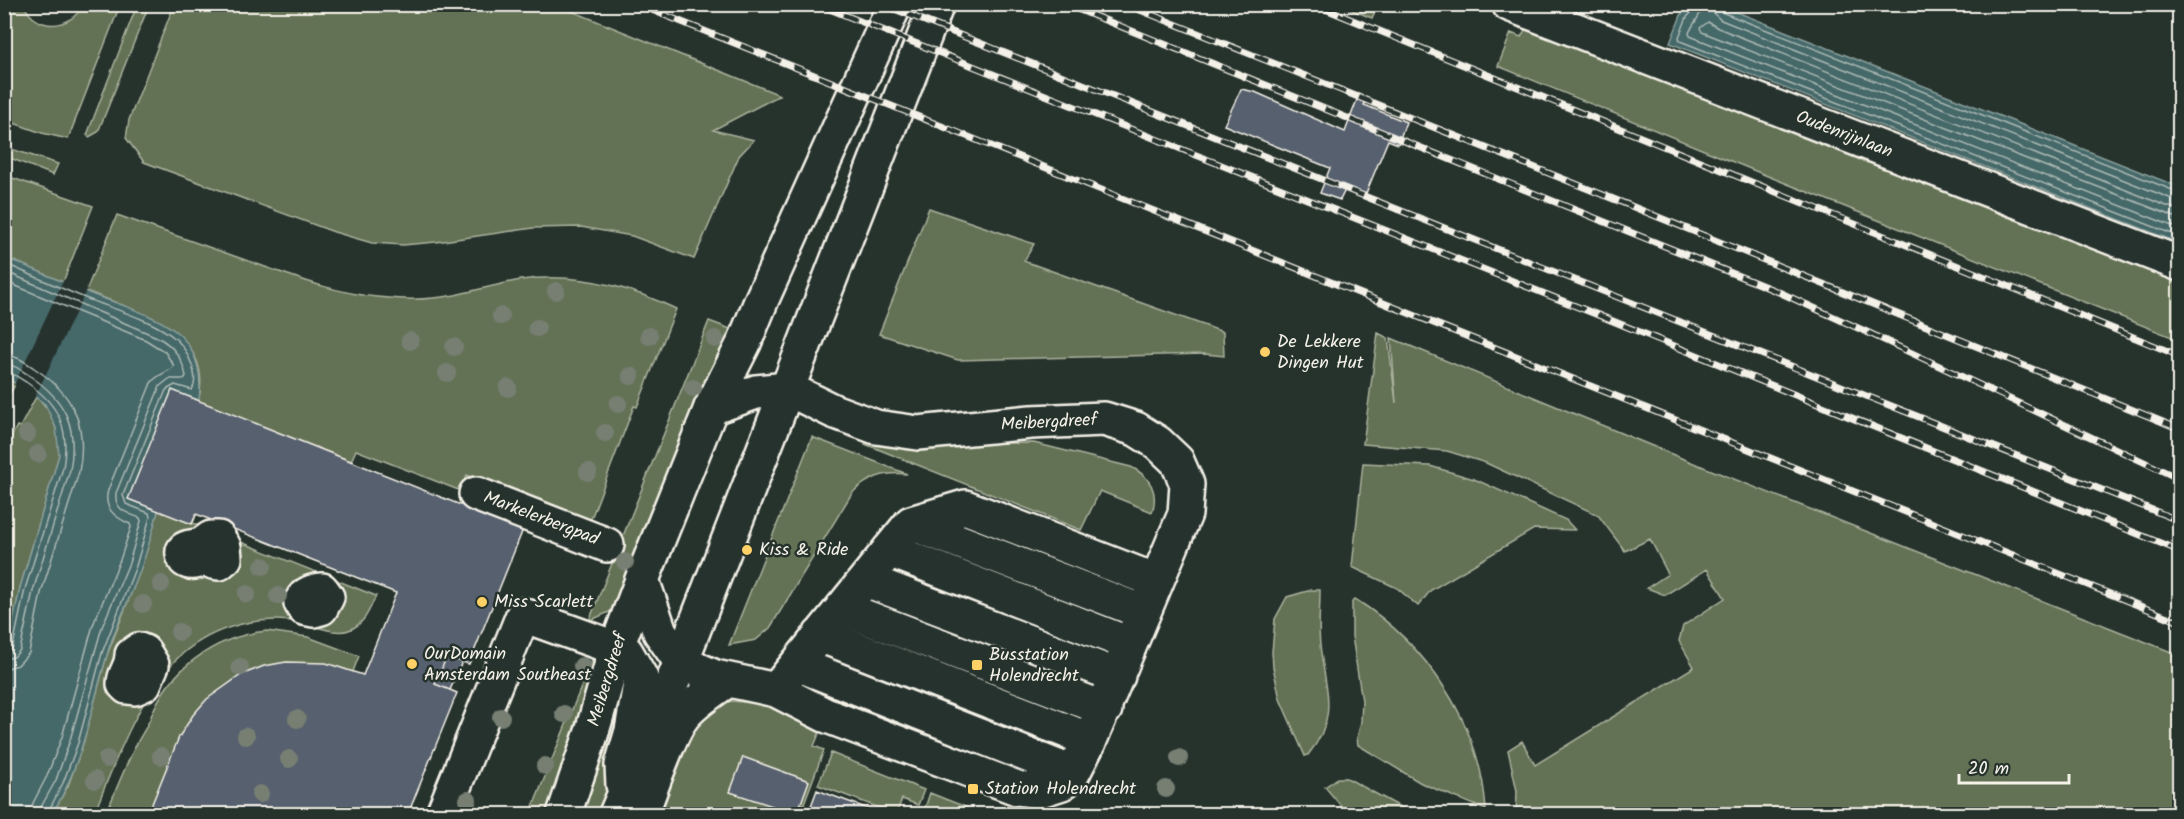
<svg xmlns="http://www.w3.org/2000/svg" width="2184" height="819" viewBox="0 0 2184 819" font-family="Kalam,sans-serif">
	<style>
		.green { fill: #637254; stroke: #acb29e; stroke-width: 1.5 }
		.water { fill: #446869; stroke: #8a9f9c; stroke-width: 1.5 }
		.pier { fill: #26332d }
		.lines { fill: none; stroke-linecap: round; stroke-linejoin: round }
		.shore { stroke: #aebab5; stroke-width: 1.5 }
		.building { fill: #57606e; stroke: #f4f1e8; stroke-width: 1.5 }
		.minor-casing { stroke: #f4f1e8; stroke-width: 38 }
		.major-casing { stroke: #f4f1e8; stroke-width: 38 }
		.minor { stroke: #26332d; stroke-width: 33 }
		.major { stroke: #26332d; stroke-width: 33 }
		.rail-casing { stroke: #f4f1e8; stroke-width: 7 }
		.rail { stroke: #26332d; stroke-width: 4.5; stroke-dasharray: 14; stroke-linecap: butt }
		.tree { fill: #777f73 }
		.poi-dot { fill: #ffd166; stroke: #26332d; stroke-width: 2 }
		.labels { text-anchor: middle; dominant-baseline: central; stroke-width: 5; stroke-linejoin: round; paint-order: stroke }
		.street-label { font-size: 18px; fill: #f4f1e8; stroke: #26332d }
		.poi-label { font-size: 18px; fill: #f4f1e8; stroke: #26332d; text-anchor: start }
	</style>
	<rect width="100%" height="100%" fill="#26332d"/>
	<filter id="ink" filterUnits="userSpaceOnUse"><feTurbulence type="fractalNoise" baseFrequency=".0167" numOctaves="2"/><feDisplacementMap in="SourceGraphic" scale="12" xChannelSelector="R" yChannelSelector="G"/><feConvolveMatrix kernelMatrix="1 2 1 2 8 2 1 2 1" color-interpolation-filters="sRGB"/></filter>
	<g filter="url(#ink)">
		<path class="green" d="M4,5H24C36,32 70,30 83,5H120L68,139L42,133L5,120Z
			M137,5H149L98,132L89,137L87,135Z
			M174,5H557L780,95L713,130L754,140L739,156L694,259L632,236L581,227L533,228L436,242L403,245L372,243L334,232L144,162L126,138L129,120Z
			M1339,5L1378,4V5L1372,18Z
			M1526,28L2179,282V340L1770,177L1498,66L1511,33L1521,37Z
			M5,147L58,164L53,175L5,156Z
			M4,175L93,206L63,282L5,257Z
			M929,208L1034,244L1024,261L1223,332L1224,356L1205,354L958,360L879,334Z
			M117,215C163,231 208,247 254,263C294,277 335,293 377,297C402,300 430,300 455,295C477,290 499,284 521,280C575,272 628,286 676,309L637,407L634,406L589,524L467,475L461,491L356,450L351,461L198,402C217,331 135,311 86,291Z
			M709,321L733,330L616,609L589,621Z
			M1378,333L1388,338L1396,403L1391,338L1686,460L2179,655V814H1516L1517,791L1508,750L1522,741L1535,765L1694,667L1679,641L1683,626L1725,598L1707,569L1665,595L1647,588L1668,574L1650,539L1625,551L1598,515L1486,463L1447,451L1363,444Z
			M5,376L16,383L5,403Z
			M36,397C55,412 58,432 59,455L20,588L5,659V449L17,426L20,427Z
			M812,437L907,474C884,472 869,477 852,493L770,628L756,640L729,645Z
			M867,440L899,444L1034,443L1131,467C1150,476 1159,492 1152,512L1100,491L1081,530L865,444Z
			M1363,463L1430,466L1474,479L1566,520L1575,530L1534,529L1431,590L1418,606L1397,588L1352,567Z
			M158,511L197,513L193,523L376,596C369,610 365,624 349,630C335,635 317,626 304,623C261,614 214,626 181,655C140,692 114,764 94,814H52L68,786L83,744L107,655L141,568Z
			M1311,590H1320C1320,608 1318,626 1320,645C1325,690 1340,716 1308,755L1305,756L1280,699L1273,667L1272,652L1275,619L1287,597Z
			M1355,599C1427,644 1481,725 1486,810L1421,783L1358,745L1357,738L1361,722L1362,701L1352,636V602Z
			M267,631L308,637L359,656L340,705L350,713L309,814H106C115,792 124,769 135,747C139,738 146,729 150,719C167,671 214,636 267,631Z
			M592,660L596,662L556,814H530Z
			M621,687L627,699L628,722L600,814H576Z
			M732,701L775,705L823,724L814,746L824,750L800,814H652L686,732L715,705Z
			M831,753L924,790L918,805L902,799L896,814L818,785Z
			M1338,778H1347L1413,814H1348L1325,787Z
			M930,793L983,814H929L931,810L925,808Z"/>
		<path class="water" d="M1692,5H1719L2179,187V243L1670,43L1682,13Z
			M4,257C34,269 64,283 94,295C120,305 161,316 181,336C198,353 202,378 199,400L174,392L134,484L158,511C153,530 148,549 141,568C132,594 119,619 110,645C92,702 84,763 52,814H5V659L20,588L59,455L56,428L45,404L5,376Z"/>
		<path class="pier" d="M64,279L87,289L34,399L14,385Z"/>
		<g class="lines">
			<path class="shore" d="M1695,4L1694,10L1687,17L1679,37L1680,41L2180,237
				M1703,4C1702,15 1693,23 1689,33L1690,36L2180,229
				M1712,4L1714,14L1721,20L2172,199L2180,200
				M1719,4L1720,9L1724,13L2180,193
				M2180,209L2169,207L1718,28L1708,22L1700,28L1702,32L2180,219
				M4,263C31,275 58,287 85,298C113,309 155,320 177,340C188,351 200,377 192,390L175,385L166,390L123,495L126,504L149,513L150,517L136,566L102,653L78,743L63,783L47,814
				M4,271L157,337C174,346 182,358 186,376L184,379H169L160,386L116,493C114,510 127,513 140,518L141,521L129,563L102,627L70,740L56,780L41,807L40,814
				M4,281L146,340L165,352L174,366C168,373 157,374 151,383L108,490C103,508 114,517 130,524L131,527L120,560L93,625L62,737L47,776L33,803L31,814
				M4,355C16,355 25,362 34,368C74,394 88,425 79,472L41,593L29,653L18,665L4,669
				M4,364C14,364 22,371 30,376C66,400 78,427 70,470L33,591L20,650L14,657L4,659
				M4,371C12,372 19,378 26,382C59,404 70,428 63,468L25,589L13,646L10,651L4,652"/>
		</g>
		<path class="building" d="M1241,89L1255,92L1345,132L1358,97L1367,100L1364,105L1406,122L1398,144L1388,140L1364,198L1345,190L1340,200L1320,193L1330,168L1224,125Z
			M172,390L521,529L522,532L469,664L462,662L450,690L457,693L408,814H148L179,737L193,715L207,699L241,675L264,666L286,662L326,663L363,675L396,593L196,514L192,524L128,499Z
			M447,656L462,662L450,690L435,684Z
			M743,757L809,781L797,814L730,792Z
			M817,790L882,814H808Z"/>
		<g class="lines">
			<g class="minor-casing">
				<path id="minor" d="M1509,4L2180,264
					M476,494L607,545
					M911,523L1143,612
					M211,538H218L224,547L225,558L219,563L213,562L207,555C202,561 192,565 185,560C177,543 194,549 203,544C206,542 208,540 211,538Z
					M889,550L1130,644
					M642,580L660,632L681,662L715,677L776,690L825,715L1017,788L1037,791L1062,783L1073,773L1090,740L1185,514L1187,484L1177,461L1158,443L1136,429L1104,419L1031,422L918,433L876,427L833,411L788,389L756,392L711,408
					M866,580L1118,676
					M322,590L327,597L321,608L314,610L304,608L301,603C304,593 313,591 322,590Z
					M842,608L1105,709
					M820,635L1090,740
					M139,650L144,652L152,665L144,684L135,688L127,687L124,684C124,672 132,669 132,655Z
					M797,664L1073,773
					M776,690L911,523L965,507L1156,581
					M443,814L523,615L626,652L641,678L632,731L622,765L623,785
					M641,814C652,788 668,735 684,715C696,701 713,690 728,680"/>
			</g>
			<g class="major-casing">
				<path id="major" d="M564,814L591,735L616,649L642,580L711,408L744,343L762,299L895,4
					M616,814L681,662L937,4"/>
			</g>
			<use href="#minor" class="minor"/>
			<use href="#major" class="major"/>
			<g class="rail-casing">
				<path id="rail" d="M637,4L2180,622
					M817,4L1598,315L2180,551
					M882,4L2180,521
					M1065,4L1781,293L1869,333L2180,479
					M1125,4L1631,206L2180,429
					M1313,4L2180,356"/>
			</g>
			<use href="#rail" class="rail"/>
		</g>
		<g class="tree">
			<circle cx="556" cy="291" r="9"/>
			<circle cx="501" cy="316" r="9"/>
			<circle cx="537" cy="328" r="9"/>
			<circle cx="649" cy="336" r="9"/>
			<circle cx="715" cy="339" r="9"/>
			<circle cx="410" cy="341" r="9"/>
			<circle cx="454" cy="347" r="9"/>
			<circle cx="447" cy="373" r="9"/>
			<circle cx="631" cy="376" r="9"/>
			<circle cx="508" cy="388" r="9"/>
			<circle cx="693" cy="388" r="9"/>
			<circle cx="618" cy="404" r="9"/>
			<circle cx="605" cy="433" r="9"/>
			<circle cx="27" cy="434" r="9"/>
			<circle cx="38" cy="454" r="9"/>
			<circle cx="588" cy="472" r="9"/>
			<circle cx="625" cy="562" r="9"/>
			<circle cx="263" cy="566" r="9"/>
			<circle cx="161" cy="584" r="9"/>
			<circle cx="247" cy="594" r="9"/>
			<circle cx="278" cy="596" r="9"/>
			<circle cx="143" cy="604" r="9"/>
			<circle cx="179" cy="632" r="9"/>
			<circle cx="582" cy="666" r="9"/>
			<circle cx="240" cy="667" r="9"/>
			<circle cx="564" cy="714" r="9"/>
			<circle cx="501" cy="717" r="9"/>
			<circle cx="297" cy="719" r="9"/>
			<circle cx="246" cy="736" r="9"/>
			<circle cx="161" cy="756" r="9"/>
			<circle cx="1179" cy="758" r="9"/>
			<circle cx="107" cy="759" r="9"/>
			<circle cx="289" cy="759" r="9"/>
			<circle cx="545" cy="766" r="9"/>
			<circle cx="95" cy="780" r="9"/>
			<circle cx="1166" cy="789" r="9"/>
			<circle cx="260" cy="794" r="9"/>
			<circle cx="468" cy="800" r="9"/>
		</g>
	</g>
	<g class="poi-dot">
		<circle cx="1265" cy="352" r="6"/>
		<circle cx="747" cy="550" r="6"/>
		<circle cx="482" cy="602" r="6"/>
		<circle cx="412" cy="664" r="6"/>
		<rect x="971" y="659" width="12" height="12" rx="3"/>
		<rect x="967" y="783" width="12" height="12" rx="3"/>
	</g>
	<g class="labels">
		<g class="street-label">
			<text transform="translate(1844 135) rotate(21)">Oudenrijnlaan</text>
			<text transform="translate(1049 423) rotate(-3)">Meibergdreef</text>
			<text transform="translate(541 519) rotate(21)">Markelerbergpad</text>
			<text transform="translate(608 680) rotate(-73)">Meibergdreef</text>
		</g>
		<g class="poi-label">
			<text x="1277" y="342">De Lekkere<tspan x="1277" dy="21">Dingen Hut</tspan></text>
			<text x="759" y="550">Kiss &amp; Ride</text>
			<text x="494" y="602">Miss Scarlett</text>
			<text x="424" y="654">OurDomain<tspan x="424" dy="21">Amsterdam Southeast</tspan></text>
			<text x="989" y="655">Busstation<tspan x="989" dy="21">Holendrecht</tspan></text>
			<text x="985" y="789">Station Holendrecht</text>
		</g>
	</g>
	<rect width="2184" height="819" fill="none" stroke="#26332d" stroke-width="24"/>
	<rect x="12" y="12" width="2160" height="795" fill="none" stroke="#f4f1e8" stroke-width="2" filter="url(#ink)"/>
	<path d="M1959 774v9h110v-9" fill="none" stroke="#f4f1e8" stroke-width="3"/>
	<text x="1968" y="774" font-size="18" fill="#f4f1e8" stroke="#26332d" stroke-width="4.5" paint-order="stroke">20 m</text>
</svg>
